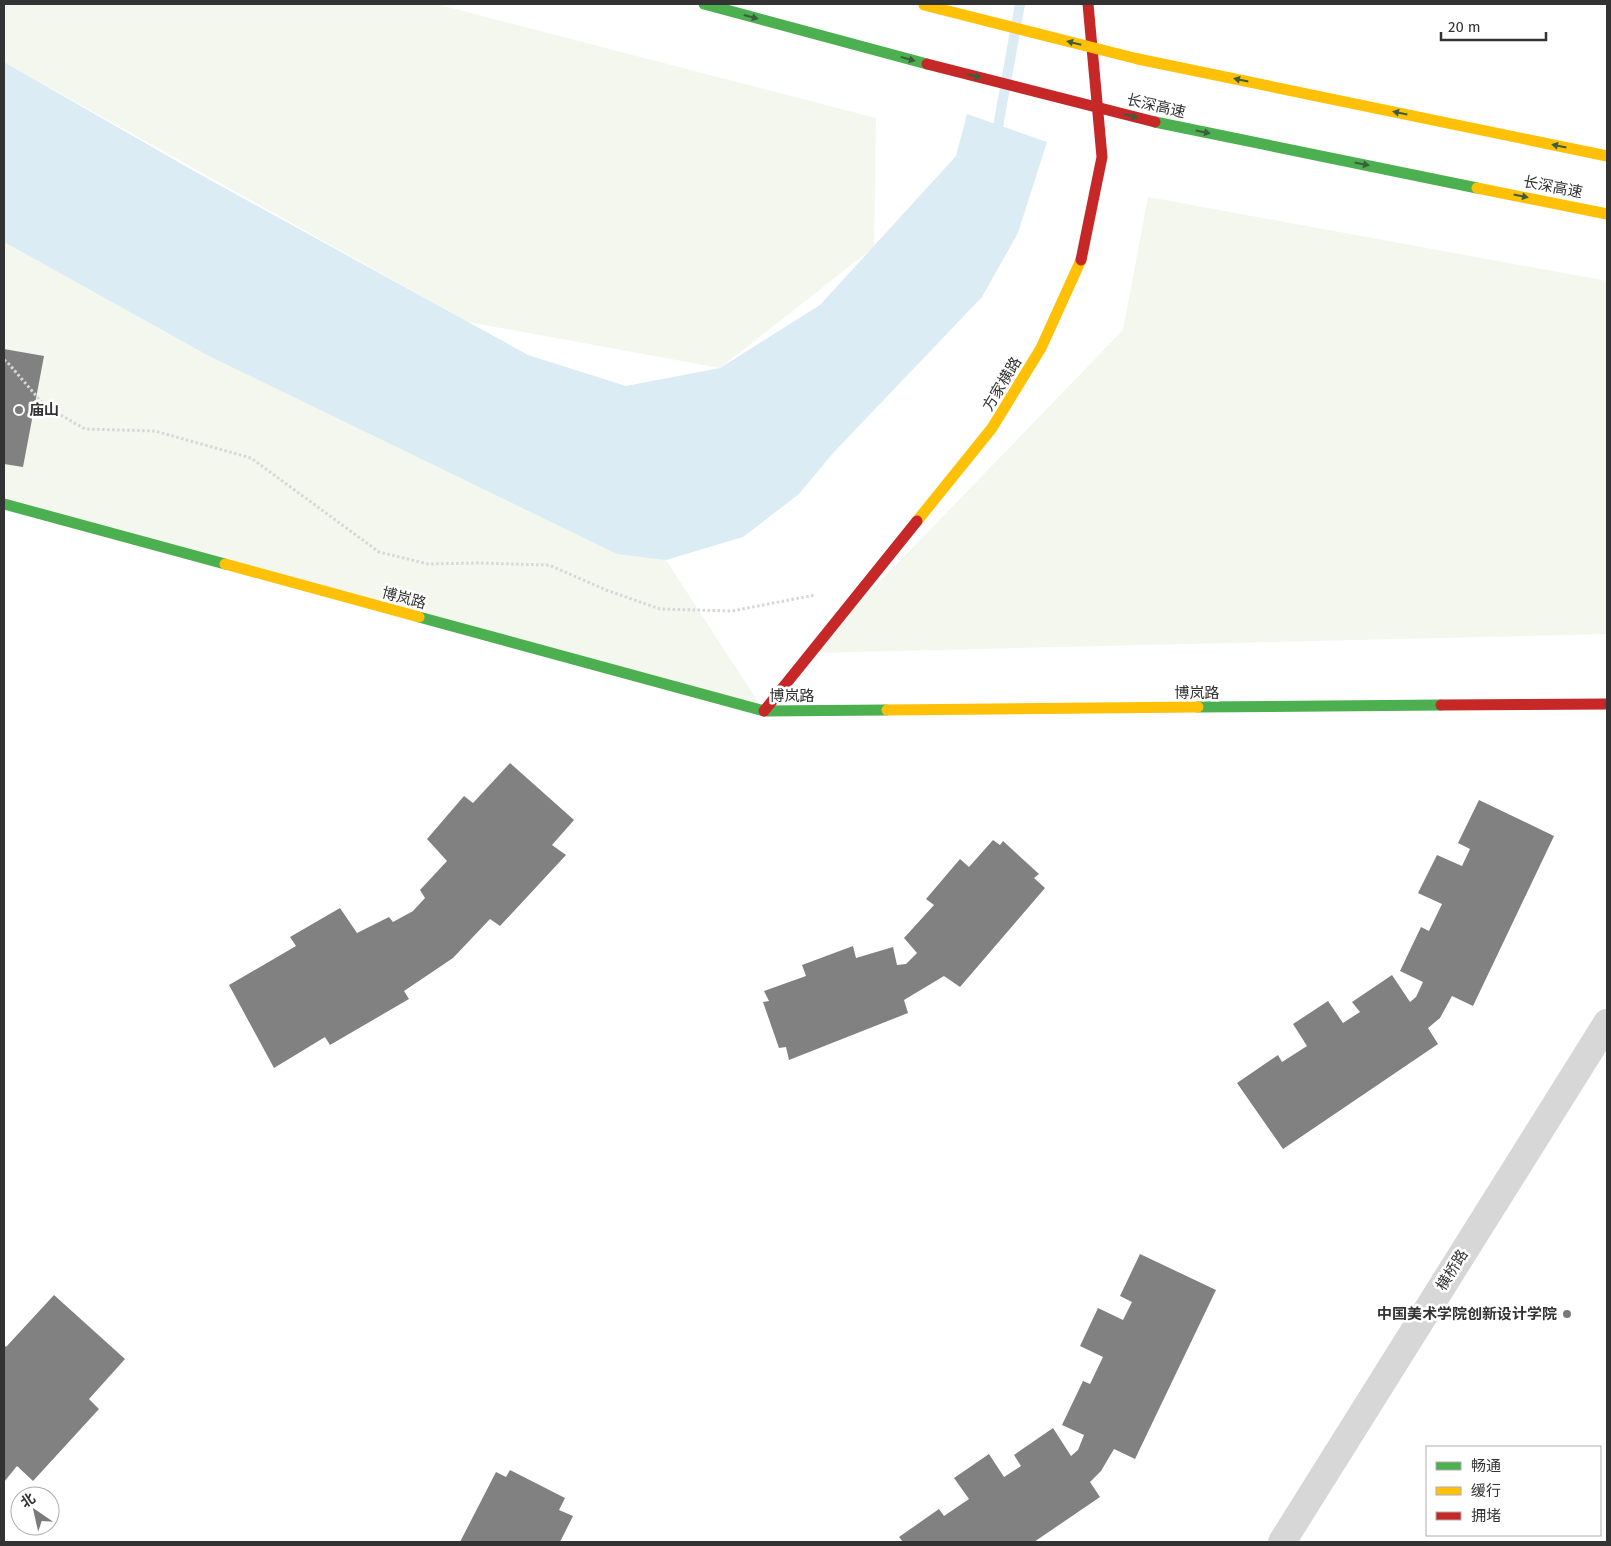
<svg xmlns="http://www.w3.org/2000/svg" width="1611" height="1546" viewBox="0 0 1611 1546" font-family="'Fira Sans','Noto Sans SC',sans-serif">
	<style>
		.green { fill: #f3f7ee }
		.water { fill: #dcecf4 }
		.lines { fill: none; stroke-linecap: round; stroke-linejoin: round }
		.stream { stroke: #dcecf4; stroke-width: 10 }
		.building { fill: #818181 }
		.path { stroke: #d7d7d7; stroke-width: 3; stroke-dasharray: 2.5 2.5; stroke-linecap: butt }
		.street { stroke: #d7d7d7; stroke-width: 28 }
		.fast { stroke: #4caf50; stroke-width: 11 }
		.slow { stroke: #ffc107; stroke-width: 11 }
		.jam { stroke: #c62828; stroke-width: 11 }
		.slow-bridge { stroke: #ffc107; stroke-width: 11 }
		.jam-bridge { stroke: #c62828; stroke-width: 11 }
		.oneway { fill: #3c5e3d }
		.poi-dot { fill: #7a7a7a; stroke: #fff; stroke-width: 2 }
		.labels { text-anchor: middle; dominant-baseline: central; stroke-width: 5; stroke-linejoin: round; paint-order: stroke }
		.street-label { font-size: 15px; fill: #333; stroke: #fff }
		.poi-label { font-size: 15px; font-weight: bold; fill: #333; stroke: #fff; text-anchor: start }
	</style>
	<rect width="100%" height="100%" fill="#fff"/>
	<path class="green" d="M4,4H436L876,118L874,247L720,368L468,322L4,62Z
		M1148,197L1607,281V634L811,653L1123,330Z
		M4,242L207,355L666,560L764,711L4,504Z"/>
	<path class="water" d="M4,62L194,171L528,355L626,386L720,368L820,305L956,156L967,114L1047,142L1018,233L982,297L834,452L799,494L743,537L666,560L617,554L207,355L4,242Z"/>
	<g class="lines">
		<path class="stream" d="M996,138L1020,4"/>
	</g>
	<path class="building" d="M4,349L44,356L23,467L4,464Z
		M510,763L574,820L552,845L566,855L500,926L490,919L453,958L404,991L409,999L330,1045L325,1037L274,1068L229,985L296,946L290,937L340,908L357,933L389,917L393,922L413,911L425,898L420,890L447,861L427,839L464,796L473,803Z
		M1479,800L1554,836L1473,1006L1452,996L1440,1018L1428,1028L1438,1044L1283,1149L1237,1083L1278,1055L1282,1062L1307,1046L1293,1024L1328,1001L1343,1023L1360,1012L1352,1002L1392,975L1410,1002L1416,997L1423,982L1400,971L1421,927L1429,931L1442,904L1418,893L1437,855L1462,866L1470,849L1458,843Z
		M993,840L1000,845L1003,841L1039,874L1034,878L1045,888L960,987L944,976L904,1000L908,1013L789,1060L786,1047L779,1048L763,1002L769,1001L764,991L806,976L802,965L853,946L856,958L893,947L897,965L906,964L917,953L904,938L934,905L926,899L960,859L969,867Z
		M1140,1254L1216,1290L1135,1459L1114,1449L1101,1471L1090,1482L1100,1497L1034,1542H903L899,1537L939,1509L944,1516L969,1499L954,1478L989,1454L1004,1477L1021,1466L1014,1455L1053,1428L1071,1456L1078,1450L1084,1435L1062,1425L1083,1381L1090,1384L1103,1357L1080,1346L1098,1308L1123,1320L1132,1302L1120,1296Z
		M54,1295L125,1359L89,1399L99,1409L33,1481L17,1466L4,1482V1344L6,1347Z
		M510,1470L565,1498L559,1510L573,1516L560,1542H460L496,1472L506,1477Z"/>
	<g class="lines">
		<path class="path" d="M4,360L8,363L45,406L85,429L155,431L251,458L379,552L428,564L478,563L549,565L606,590L660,609L732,611L815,595"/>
		<path class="street" d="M1282,1542L1607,1023"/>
		<path class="fast" d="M704,4L927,64
			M1155,122L1477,188
			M4,504L225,564
			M419,617L764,711L887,710
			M1198,707L1441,705"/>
		<path class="slow" d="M1138,59L1607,156
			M1477,188L1607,214
			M917,521L992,428L1041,348L1081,260
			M225,564L419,617
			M887,710L1198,707"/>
		<path class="jam" d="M1081,260L1102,157L1088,4
			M1441,705L1607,704
			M764,711L917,521"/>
		<path class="slow-bridge" d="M924,5L1138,59"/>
		<path class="jam-bridge" d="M927,64L1155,122"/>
	</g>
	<defs><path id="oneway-solid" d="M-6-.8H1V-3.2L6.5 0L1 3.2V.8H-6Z" transform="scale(1.25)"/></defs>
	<g class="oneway">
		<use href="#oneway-solid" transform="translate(751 17) rotate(15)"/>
		<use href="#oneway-solid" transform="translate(1074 43) rotate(-166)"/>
		<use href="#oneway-solid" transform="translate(908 59) rotate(15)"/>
		<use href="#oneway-solid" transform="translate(974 76) rotate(14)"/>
		<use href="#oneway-solid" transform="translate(1241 80) rotate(-168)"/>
		<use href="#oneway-solid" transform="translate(1400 113) rotate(-168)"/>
		<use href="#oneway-solid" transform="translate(1131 116) rotate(14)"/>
		<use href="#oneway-solid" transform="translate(1203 132) rotate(11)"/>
		<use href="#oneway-solid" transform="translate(1559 146) rotate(-168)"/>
		<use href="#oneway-solid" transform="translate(1362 164) rotate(11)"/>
		<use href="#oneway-solid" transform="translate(1521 196) rotate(11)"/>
	</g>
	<g class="poi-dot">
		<circle cx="19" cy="410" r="5"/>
		<circle cx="1567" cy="1314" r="5"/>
	</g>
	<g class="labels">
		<g class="street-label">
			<text transform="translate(1156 106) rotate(13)">长深高速</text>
			<text transform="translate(1553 187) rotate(11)">长深高速</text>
			<text transform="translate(1002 384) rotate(-59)">方家横路</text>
			<text transform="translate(404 598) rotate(15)">博岚路</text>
			<text x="1197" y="693">博岚路</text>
			<text x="792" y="696">博岚路</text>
			<text transform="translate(1452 1270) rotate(-58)">横桥路</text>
		</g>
		<g class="poi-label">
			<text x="29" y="410">庙山</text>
			<text x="1557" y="1314" text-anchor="end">中国美术学院创新设计学院</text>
		</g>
	</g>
	<rect width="1611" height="1546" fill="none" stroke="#333333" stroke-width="10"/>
	<rect x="1426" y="1446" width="175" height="90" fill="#ffffff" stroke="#adadad"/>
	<rect x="1436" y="1462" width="25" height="8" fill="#4caf50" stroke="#adadad"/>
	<text x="1471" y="1471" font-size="15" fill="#333333">畅通</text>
	<rect x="1436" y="1487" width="25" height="8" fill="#ffc107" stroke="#adadad"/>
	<text x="1471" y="1496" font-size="15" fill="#333333">缓行</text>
	<rect x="1436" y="1512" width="25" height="8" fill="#c62828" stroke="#adadad"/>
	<text x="1471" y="1521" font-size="15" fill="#333333">拥堵</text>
	<g transform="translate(35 1511) rotate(326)"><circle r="24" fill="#ffffff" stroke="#adadad"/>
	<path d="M0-4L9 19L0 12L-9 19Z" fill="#7a7a7a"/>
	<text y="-8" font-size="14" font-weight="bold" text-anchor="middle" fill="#333333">北</text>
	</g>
	<path d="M1441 32v8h105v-8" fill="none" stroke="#333333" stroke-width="2.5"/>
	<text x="1448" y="32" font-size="15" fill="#333333" stroke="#ffffff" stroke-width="4" paint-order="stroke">20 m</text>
</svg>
